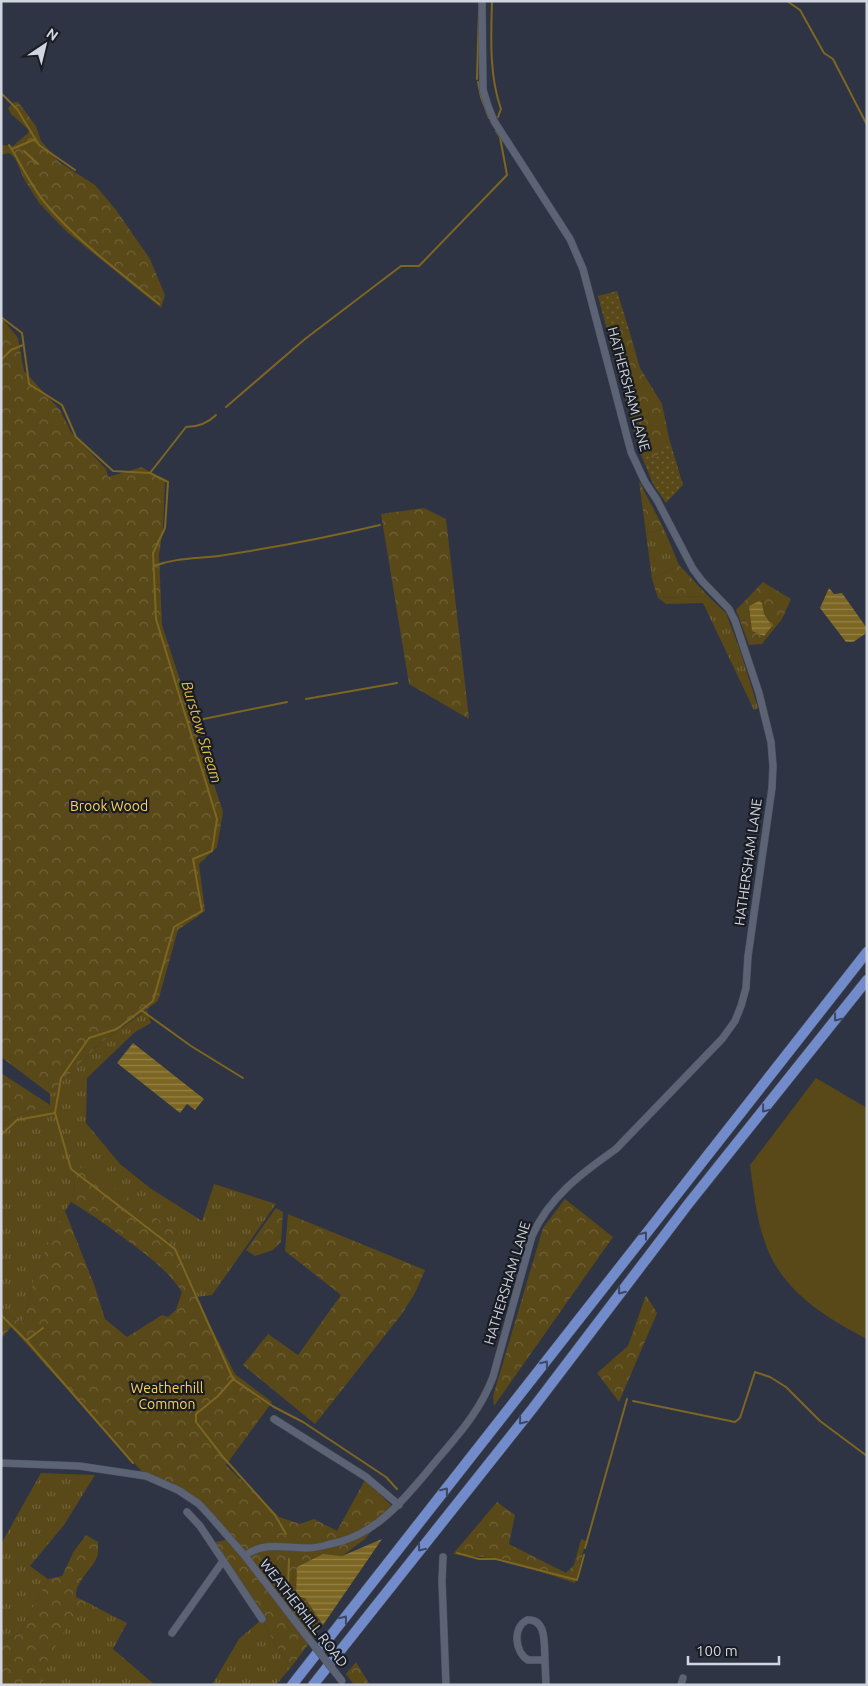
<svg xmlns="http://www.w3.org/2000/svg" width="868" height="1686" viewBox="0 0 868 1686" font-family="Ubuntu,sans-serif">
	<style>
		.grass { fill: url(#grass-tufts) }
		.forest { fill: url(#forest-crowns) }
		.garden { fill: url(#garden-dots) }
		.pitch { fill: #594818 }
		.water { fill: url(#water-rules) }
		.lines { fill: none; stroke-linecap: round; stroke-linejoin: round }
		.stream { stroke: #7c6622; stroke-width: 2 }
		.minor-casing { stroke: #4a4f5d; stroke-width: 8 }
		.highway-casing { stroke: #4a4f5d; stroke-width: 11 }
		.minor { stroke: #5c6375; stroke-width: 7 }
		.highway { stroke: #728bcb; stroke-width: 10 }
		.minor-bridge-casing { stroke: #4a4f5d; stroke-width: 8; stroke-linecap: butt }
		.minor-bridge { stroke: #5c6375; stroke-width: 7 }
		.oneway { stroke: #3d4866 }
		.labels { text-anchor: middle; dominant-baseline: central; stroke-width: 4.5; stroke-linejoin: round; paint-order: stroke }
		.street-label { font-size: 14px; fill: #d1d5df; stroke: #191c23 }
		.park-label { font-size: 14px; fill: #fad25c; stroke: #191c23 }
		.water-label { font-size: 15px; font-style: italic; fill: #e5bd44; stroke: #191c23 }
	</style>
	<defs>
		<pattern id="grass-tufts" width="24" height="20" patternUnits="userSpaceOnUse" patternTransform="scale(1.25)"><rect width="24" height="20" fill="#594818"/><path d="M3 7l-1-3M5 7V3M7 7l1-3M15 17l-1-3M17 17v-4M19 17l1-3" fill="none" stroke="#706239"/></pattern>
		<pattern id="forest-crowns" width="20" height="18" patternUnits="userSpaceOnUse" patternTransform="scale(1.25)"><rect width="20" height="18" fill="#594818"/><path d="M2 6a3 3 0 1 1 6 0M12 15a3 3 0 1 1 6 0" fill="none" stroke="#706239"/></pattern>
		<pattern id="garden-dots" width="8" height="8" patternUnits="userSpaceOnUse" patternTransform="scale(1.25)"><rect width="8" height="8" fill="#594818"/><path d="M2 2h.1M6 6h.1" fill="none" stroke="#706239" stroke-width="1.8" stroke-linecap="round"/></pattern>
		<pattern id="water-rules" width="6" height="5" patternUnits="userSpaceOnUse" patternTransform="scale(1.25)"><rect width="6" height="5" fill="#7c6622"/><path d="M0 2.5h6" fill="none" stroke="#93824c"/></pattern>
	</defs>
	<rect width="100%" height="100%" fill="#2e3444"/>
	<path class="grass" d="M664,529L679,565L652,579L646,533Z
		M708,596L726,613L741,653L758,708L754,710L703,603L666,604L658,598Z
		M147,1010L151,1023L135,1032L87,1078L86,1123L120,1164L150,1188L202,1221L214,1184L276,1204L212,1295L197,1297L176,1249L167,1240L177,1233L71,1167L75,1187L71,1202L65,1211L37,1268L23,1323L1,1312V1128L11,1118L50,1105V1094L100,1043Z
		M41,1473L95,1475L64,1525L30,1566L48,1579L20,1633L1,1642V1544Z
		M84,1601L127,1623L113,1649L155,1685H23Z
		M262,1619L275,1644L291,1667L276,1685H212L239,1639Z"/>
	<path class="forest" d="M14,102H18L36,126L41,141L59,162L95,185L116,210L150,259L165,295L161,308L67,232L39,203L24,179L15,158L9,153L1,155V145L13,146L28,133L29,130L11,114L8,108Z
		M1,317L18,338L24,371L60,410L71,432L106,469L108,477L142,467L165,481L163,528L159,555L162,625L223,812L217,847L199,864L205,911L178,930L158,1001L100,1043L50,1094L1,1057Z
		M619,329L629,330L640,368L662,404L669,438L654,461L639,450L610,342L621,339Z
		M639,481L664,529L646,533Z
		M424,508L446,519L469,719L409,684L381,514Z
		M679,565L708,596L658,598L652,579Z
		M763,582L791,599L782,619L762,644L749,645L736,610Z
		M1,1073L50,1105L11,1118L1,1128Z
		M71,1167L87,1168L177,1233L167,1241L177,1249L194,1294L235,1374L272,1402L226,1465L279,1517L300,1524L314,1519L337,1531L365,1480L391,1505L365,1539L342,1556L323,1554L305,1598L323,1625L291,1667L275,1644L262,1619L212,1543L229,1539L199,1504L146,1476L11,1327L1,1339V1312L23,1323L37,1267L65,1211L95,1287L105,1319L127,1337L162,1315L168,1317L176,1310L182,1292C169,1272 151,1258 132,1244C112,1229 93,1215 71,1202L75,1187Z
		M565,1199L613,1237L494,1406L493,1396L543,1228Z
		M276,1208L283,1212L281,1242L273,1250L255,1256L246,1250Z
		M288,1214L425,1270L415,1293L401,1315L315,1424L243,1365L268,1334L298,1355L341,1295L285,1251Z
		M646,1295L657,1313L619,1402L597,1373L628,1346Z
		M497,1502L515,1515L509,1544L566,1573L574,1565L581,1539L586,1541L575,1583L502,1559L453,1554Z
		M86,1535L98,1542C98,1545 98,1550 98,1554C94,1569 75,1580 76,1597L93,1605L80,1607L76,1612L40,1673L45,1685H1V1642L20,1633L48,1579L62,1576L74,1551Z
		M356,1662L370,1685H354L346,1674Z"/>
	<path class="garden" d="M617,291L629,330L620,329L621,339L610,342L598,296Z
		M669,438L683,485L666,503L654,486L639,450L654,460Z"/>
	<path class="pitch" d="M816,1078L867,1108V1339C828,1319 789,1295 770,1255C757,1227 754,1194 750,1165Z"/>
	<path class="water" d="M829,588L834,594L842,593L866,627L865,634L853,642H846L820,608Z
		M759,601L762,603L764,614L772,626L764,636L752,631L749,606Z
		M133,1043L204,1099L195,1110L187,1104L180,1113L117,1063Z
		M382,1539L323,1625L305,1598L296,1596L297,1567L323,1554L342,1556Z"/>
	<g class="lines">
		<path class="stream" d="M492,1C491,37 489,75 501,109L498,117
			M787,1L800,10L824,53L833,59L867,125
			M477,79L479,11
			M478,82L481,97L489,118
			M1,93L17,109L39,145L75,170
			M9,145C21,164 31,186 46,204C78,242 120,272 159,304
			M12,149L36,139
			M24,151L38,164
			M1,317L22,333L29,384L62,405L76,437L113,471L150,473L168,482L165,528L153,553L156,619L217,819L212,851L193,859L202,911L174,927L153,1001L117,1029L89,1038L61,1078L55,1113L71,1169L175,1249L233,1379L274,1407L303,1422L386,1477L397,1489
			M1,360L11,350L23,345
			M226,407L305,339L401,266H419L507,175L500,137L496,131
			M150,473L186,427C198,427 207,424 216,415
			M154,566C177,557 201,559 225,555C277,547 329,537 380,525
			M306,699L397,683
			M189,722L287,702
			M141,1010L191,1046L243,1078
			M1,1135L17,1120L55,1113
			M1,1315L27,1341L133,1463
			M27,1340L43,1328
			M233,1379L218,1396L196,1414V1422L223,1457L275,1515L286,1534
			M633,1401L735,1422L740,1418L755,1372L770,1377L786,1387L820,1421L867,1456
			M585,1548L627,1399
			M457,1553L479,1559H496L577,1580L584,1555
			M288,1585L289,1559"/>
		<g class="minor-casing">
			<path id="minor" d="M274,1419L366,1477L399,1505
				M1,1463L79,1466L146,1476L178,1490L199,1504L211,1517L245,1556L305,1634
				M187,1512L200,1526L262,1619
				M245,1556C262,1541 287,1548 307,1548C315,1548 323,1546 330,1544C377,1536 407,1496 436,1461C459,1434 480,1411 493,1377L532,1236C549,1197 582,1173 616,1149L722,1039L735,1021L741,1006L746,988L748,956L772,788L773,766L771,742L759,693L735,621L729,609L702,581L693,569L657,500L645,482L631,452L583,269L570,239L494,121L488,106L483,90L482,1
				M443,1557L442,1581L446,1685
				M527,1620C547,1618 544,1645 545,1660H528C515,1652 512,1628 527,1620Z
				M172,1633L223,1561
				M545,1660L546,1685
				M681,1685L683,1678"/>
		</g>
		<g class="highway-casing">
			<path id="highway" d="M292,1685L867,952
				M313,1685L533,1408L689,1203L867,980"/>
		</g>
		<use href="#minor" class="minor"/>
		<use href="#highway" class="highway"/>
		<g class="minor-bridge-casing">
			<path id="minor-bridge" d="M305,1634L342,1681"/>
		</g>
		<use href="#minor-bridge" class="minor-bridge"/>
	</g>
	<defs><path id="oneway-chevron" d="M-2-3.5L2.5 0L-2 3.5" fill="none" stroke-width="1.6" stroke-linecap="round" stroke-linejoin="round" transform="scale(1.25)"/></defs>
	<g class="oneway">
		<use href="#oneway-chevron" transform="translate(837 1018) rotate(128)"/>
		<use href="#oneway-chevron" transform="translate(765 1109) rotate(129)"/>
		<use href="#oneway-chevron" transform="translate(644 1235) rotate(-52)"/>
		<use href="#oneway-chevron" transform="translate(621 1291) rotate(128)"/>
		<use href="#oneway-chevron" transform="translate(545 1364) rotate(-52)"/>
		<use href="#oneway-chevron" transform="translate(522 1421) rotate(129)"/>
		<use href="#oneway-chevron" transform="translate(445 1491) rotate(-52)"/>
		<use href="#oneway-chevron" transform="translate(421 1548) rotate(128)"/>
		<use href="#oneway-chevron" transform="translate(344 1619) rotate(-52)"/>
	</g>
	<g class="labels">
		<g class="street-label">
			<text transform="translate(629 389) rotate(75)">HATHERSHAM LANE</text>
			<text transform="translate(748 862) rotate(-82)">HATHERSHAM LANE</text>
			<text transform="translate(507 1283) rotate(-73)">HATHERSHAM LANE</text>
			<text transform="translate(304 1613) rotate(52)">WEATHERHILL ROAD</text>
		</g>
		<g class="park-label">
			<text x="109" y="806">Brook Wood</text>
			<text x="167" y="1388">Weatherhill<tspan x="167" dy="16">Common</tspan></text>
		</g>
		<g class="water-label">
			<text transform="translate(202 732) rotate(73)">Burstow Stream</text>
		</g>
	</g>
	<rect width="868" height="1686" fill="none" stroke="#d1d5df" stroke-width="5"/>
	<g transform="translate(45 45) rotate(35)" stroke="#191c23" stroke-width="4" paint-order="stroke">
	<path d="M0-4L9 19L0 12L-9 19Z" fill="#d1d5df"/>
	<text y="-8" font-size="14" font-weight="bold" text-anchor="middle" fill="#d1d5df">N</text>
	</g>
	<path d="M688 1656v8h91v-8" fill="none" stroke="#d1d5df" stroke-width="2.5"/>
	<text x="696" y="1656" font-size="15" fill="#d1d5df" stroke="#191c23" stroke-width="4" paint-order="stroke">100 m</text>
</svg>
